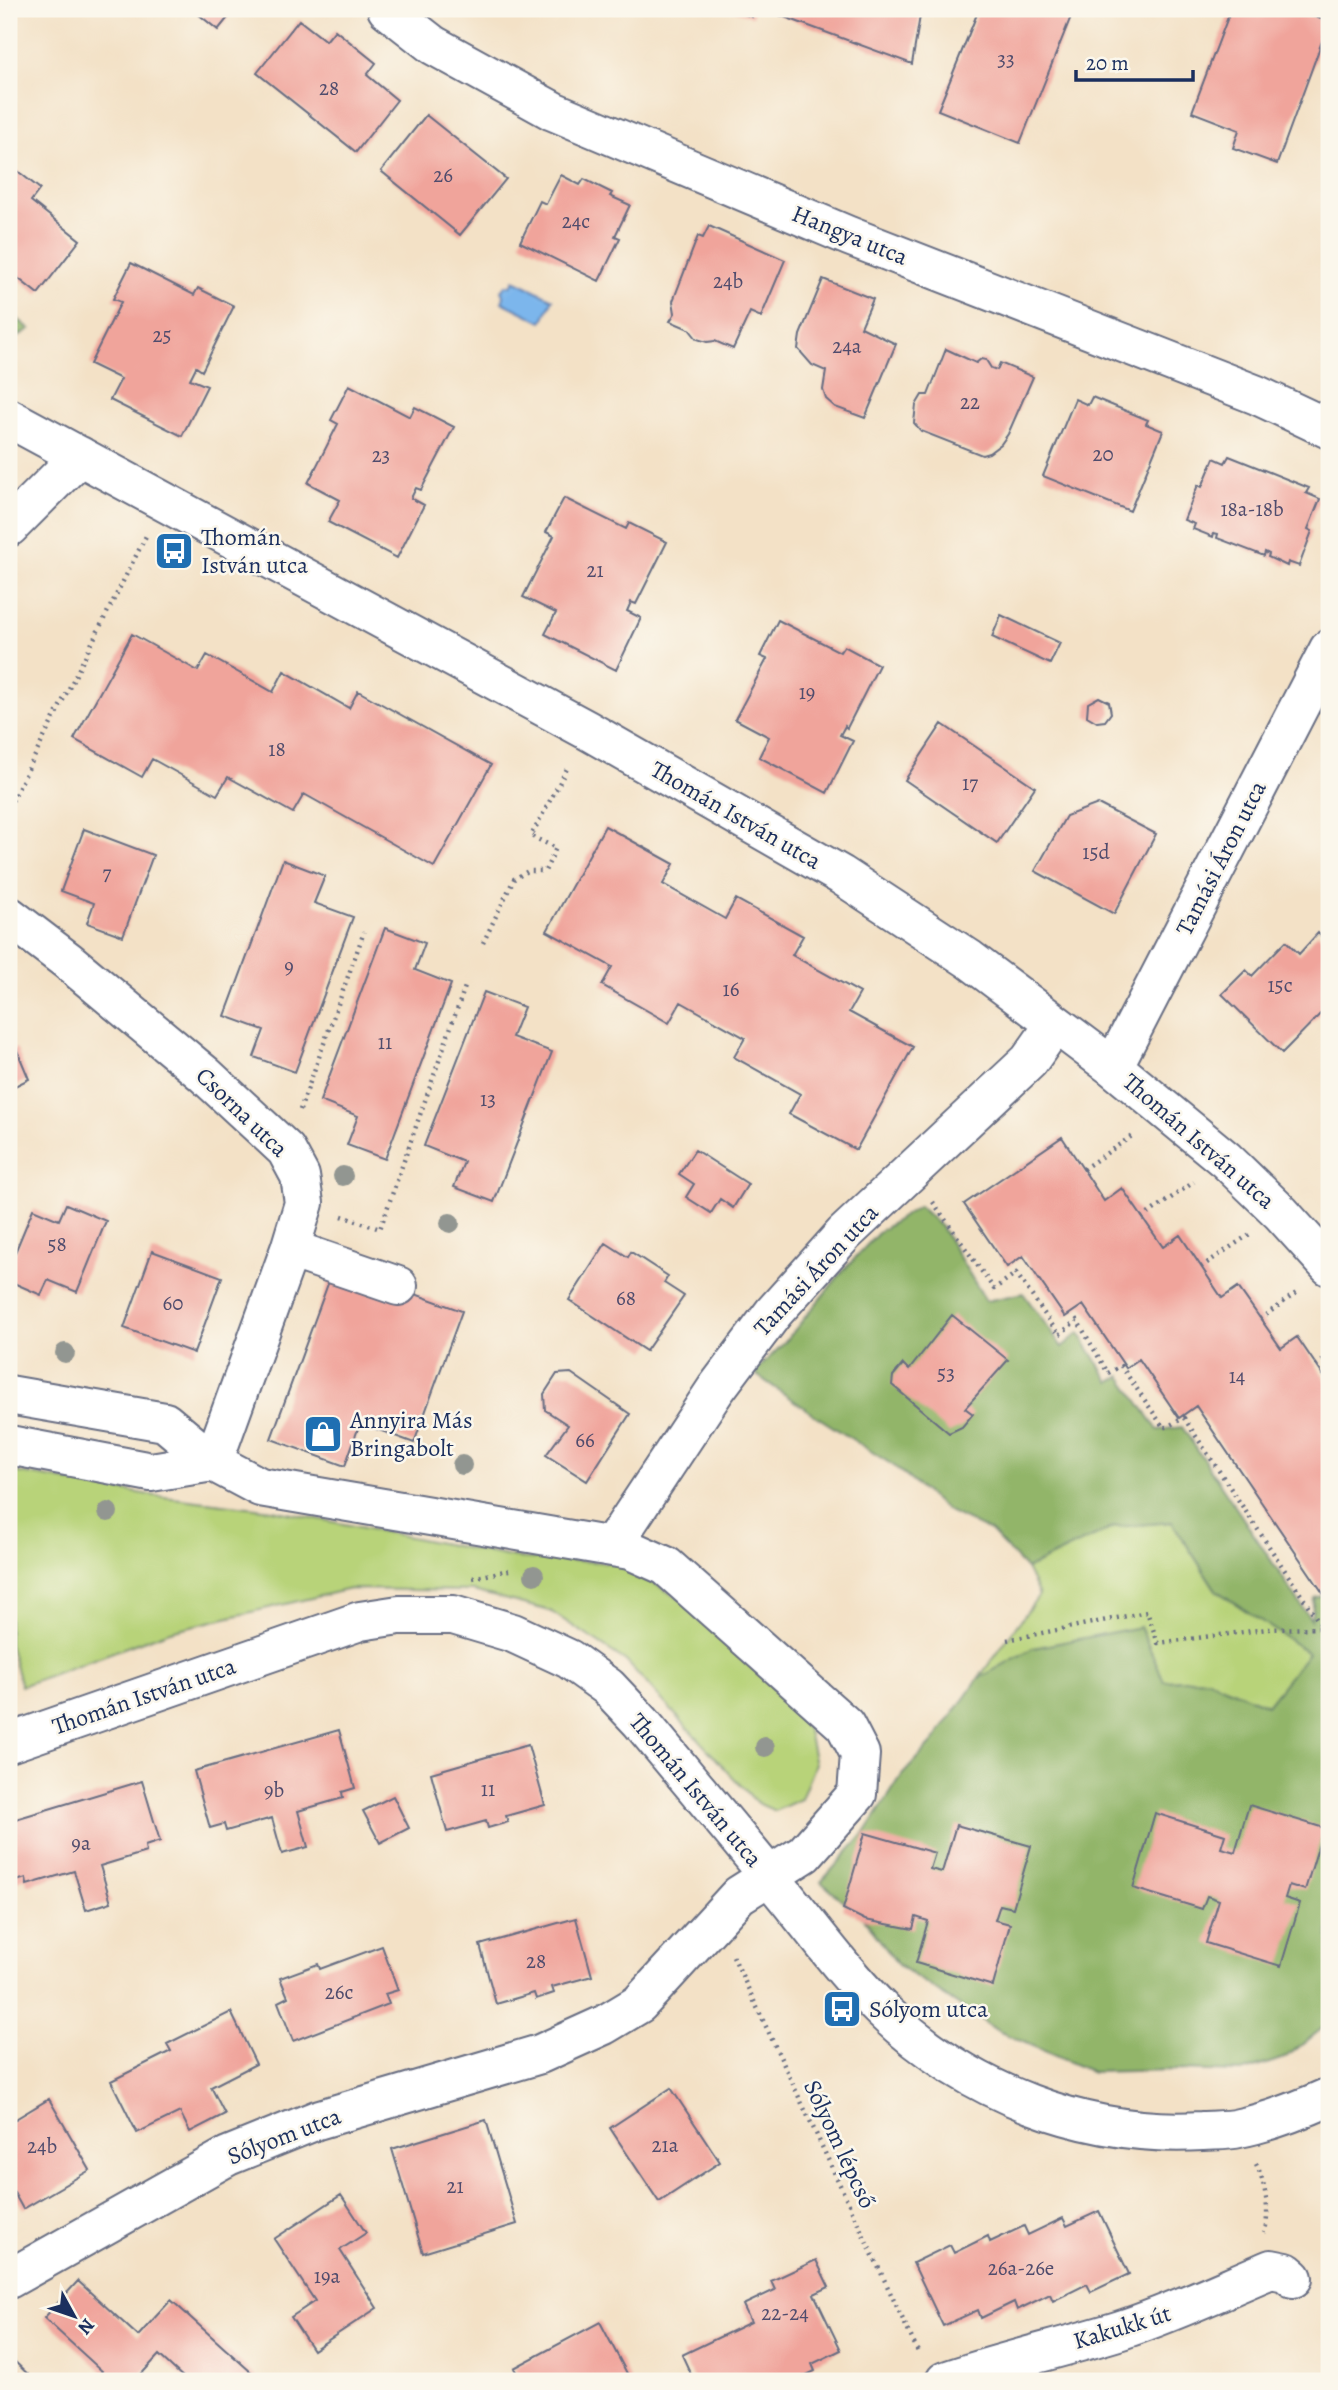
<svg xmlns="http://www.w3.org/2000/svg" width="1338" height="2390" viewBox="0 0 1338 2390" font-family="Alegreya,serif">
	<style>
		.green { fill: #b8d379; stroke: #6a816c; stroke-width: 2 }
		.forest { fill: #92b569; stroke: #567264; stroke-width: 2 }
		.water { fill: #7bb6ec; stroke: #4b72a5; stroke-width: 2 }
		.building { fill: #f0a49b }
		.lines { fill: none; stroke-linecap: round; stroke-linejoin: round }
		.minor-casing { stroke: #676d82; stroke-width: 42 }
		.path { stroke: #676d82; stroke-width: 4.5; stroke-dasharray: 2 5; stroke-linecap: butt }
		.minor { stroke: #fff; stroke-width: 38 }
		.tree { fill: #929691 }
		.labels { text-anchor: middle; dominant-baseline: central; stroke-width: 5; stroke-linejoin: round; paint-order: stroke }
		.number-label { font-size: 21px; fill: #504c6d }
		.street-label { font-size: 24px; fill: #1b2f5e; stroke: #fbf7ec }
		.poi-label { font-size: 24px; fill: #1b2f5e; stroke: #fbf7ec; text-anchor: start }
	</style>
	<rect width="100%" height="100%" fill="#fbf7ec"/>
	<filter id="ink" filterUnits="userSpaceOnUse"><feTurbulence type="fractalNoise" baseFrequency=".0143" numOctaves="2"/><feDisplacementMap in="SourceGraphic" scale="14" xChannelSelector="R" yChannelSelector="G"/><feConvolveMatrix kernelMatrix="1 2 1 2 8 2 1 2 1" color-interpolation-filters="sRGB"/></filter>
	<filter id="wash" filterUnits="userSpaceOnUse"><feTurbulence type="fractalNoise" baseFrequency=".00686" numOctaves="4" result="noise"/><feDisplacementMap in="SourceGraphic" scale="28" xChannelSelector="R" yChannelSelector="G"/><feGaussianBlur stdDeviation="1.57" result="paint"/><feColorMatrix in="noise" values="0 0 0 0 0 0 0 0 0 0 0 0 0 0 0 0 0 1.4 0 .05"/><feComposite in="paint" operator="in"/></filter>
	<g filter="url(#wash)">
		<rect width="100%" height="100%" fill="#f3e1c6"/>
		<path class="green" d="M9,1471L156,1496L273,1510L516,1558L619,1563L699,1610L783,1698L808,1731L815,1764L801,1799L775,1811L757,1803L626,1661L550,1611L473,1591L350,1589L170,1631L21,1686L9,1644Z
			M1172,1522L1216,1590L1309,1653L1267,1705L1207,1679L1164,1681L1140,1627L978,1679L1039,1595L1026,1569L1114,1527Z"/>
		<path class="forest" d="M9,312L30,329L9,342Z
			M919,1206L941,1227L986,1301L1023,1293L1062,1347L1079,1333L1110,1382L1121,1376L1158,1430L1182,1427L1311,1620L1314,1598L1329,1594V2023L1285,2058L1241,2072L1176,2070L1092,2072L998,2031L898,1965L865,1920L821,1882L865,1833L902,1775L933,1742L978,1679L1033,1648L1140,1627L1164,1681L1207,1679L1267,1705L1308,1653L1216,1590L1172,1522L1114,1527L1026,1569L990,1531L946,1510L894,1466L816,1416L754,1373L785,1342L842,1272L880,1231Z"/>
		<path class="water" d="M514,280L553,299L542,322L502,302L504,297L501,291L506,285L511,286Z"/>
		<g id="blocks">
			<path class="building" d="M192,9H235L218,30Z
				M731,9H754L752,17Z
				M780,9H918L921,10L912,64L779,15Z
				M979,9H1074L1020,143L938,110Z
				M1231,9H1294L1329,22L1277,164L1233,148L1239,130L1192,112Z
				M299,20L326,41L335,30L376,63L367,75L397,100L356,152L257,73Z
				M426,115L506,179L460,235L381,171Z
				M9,164L40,189L31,201L80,240L38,294L9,271Z
				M561,175L580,185L584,179L612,193L610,196L630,205L615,236L620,238L599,281L520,242L540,201L546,204Z
				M709,226L785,260L761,317L750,312L733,349L715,341L707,342L697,339L689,329L670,321L675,313L673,301L698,236L703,238Z
				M131,263L194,295L198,288L234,306L202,371L196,367L190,379L207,386L182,436L110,400L121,379L90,364L121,302L113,299Z
				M823,279L873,299L861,327L896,344L865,418L835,407L826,399L823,390L826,371L812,365L798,349L800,335Z
				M946,349L976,363L981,359L986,360L991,368L997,370L1000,363L1033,377L1008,434L1001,444L989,453L982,455L921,431L914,423L916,405L922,395H928Z
				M349,385L410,417L415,407L454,427L421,490L416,488L411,498L424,505L397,558L328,522L340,500L308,483L338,424L331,420Z
				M1092,397L1148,420L1146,424L1163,431L1130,511L1043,476L1075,399L1088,405Z
				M1229,456L1309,488L1306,493L1320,499L1308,529L1312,531L1299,566L1288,562L1287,566L1268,557L1269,554L1265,552L1264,556L1217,538L1218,534L1214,533L1213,537L1193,529L1195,524L1184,520L1198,485L1202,487L1214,458L1225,463Z
				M564,498L626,529L629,523L667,542L636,604L631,602L627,611L641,618L616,670L545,634L556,613L523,597L554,536L546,532Z
				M1001,615L1060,643L1050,664L992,637Z
				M778,620L840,652L844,646L879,665L847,728L845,726L840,735L853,741L827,793L759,757L769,737L735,719L767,659L760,656Z
				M132,634L198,671L207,655L273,692L284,671L349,708L358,691L491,765L434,867L304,794L293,813L228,777L217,795L152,759L142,777L74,739Z
				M1099,697L1109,702L1111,713L1105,721L1097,722L1087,716L1088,703Z
				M942,724L1035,787L997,843L905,780Z
				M1098,804L1156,834L1114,914L1035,871L1066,816Z
				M605,826L674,864L663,884L725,919L736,899L803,936L792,955L860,993L849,1012L913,1047L856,1150L789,1114L800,1094L734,1057L745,1038L681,1002L669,1023L602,985L612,967L547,931Z
				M84,829L153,855L123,936L87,923L94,903L61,891Z
				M283,860L325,876L314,903L353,917L295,1072L254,1057L264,1030L225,1016Z
				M385,928L425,943L415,970L451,984L385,1159L347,1145L358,1116L320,1101Z
				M1318,933L1329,944V1005L1282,1053L1222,994L1246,970L1252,976L1286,941L1299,954Z
				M484,992L524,1007L512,1037L552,1052L494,1202L454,1187L464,1162L424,1146Z
				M16,1048L29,1079L9,1089V1051Z
				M1062,1137L1104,1201L1122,1188L1163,1247L1180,1235L1222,1298L1238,1287L1281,1348L1297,1337L1329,1384V1597L1327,1599L1196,1406L1179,1418L1139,1359L1126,1368L1083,1305L1065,1317L1023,1256L1007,1267L964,1204Z
				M695,1150L748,1184L733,1208L720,1199L711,1213L686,1197L694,1184L679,1174Z
				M66,1204L106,1221L77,1292L48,1280L41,1295L9,1281V1267L33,1209L59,1220Z
				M606,1243L628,1257L631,1252L668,1276L664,1283L684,1296L646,1351L569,1300Z
				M152,1251L222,1277L194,1353L124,1328Z
				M332,1273L404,1290L462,1311L414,1443L360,1423L345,1466L271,1439Z
				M952,1315L1008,1360L965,1408L973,1414L962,1427L949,1433L892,1385L893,1376L903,1364L909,1370Z
				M571,1373L630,1414L587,1481L546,1455L568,1425L545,1410L544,1394L557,1374Z
				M339,1730L355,1788L342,1792L343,1798L298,1811L308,1847L282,1854L272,1818L226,1831L224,1824L210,1828L194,1771Z
				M528,1745L545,1805L506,1816L508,1822L488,1828L486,1821L447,1832L431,1773Z
				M142,1781L160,1841L145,1846L146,1852L100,1866L111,1902L86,1910L74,1871L27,1885L26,1878L13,1882L9,1868V1821Z
				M393,1796L409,1828L380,1843L363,1811Z
				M1249,1805L1324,1828L1305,1890L1289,1885L1285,1898L1300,1903L1281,1966L1206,1943L1219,1900L1207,1896L1202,1909L1133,1888L1155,1813L1225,1835L1221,1848L1235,1852Z
				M956,1825L1031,1846L1013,1908L1000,1905L995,1920L1010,1924L993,1986L916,1963L928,1921L916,1917L913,1929L865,1920L843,1909L865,1833L935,1853L930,1869L942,1872Z
				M576,1918L592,1976L552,1987L554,1993L536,1999L534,1993L496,2004L480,1945Z
				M382,1946L398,1990L385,1994L389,2004L293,2041L278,2002L288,1997L280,1978L318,1964L320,1969Z
				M231,2012L256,2064L211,2087L225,2114L190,2132L180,2112L137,2133L111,2081L171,2051L167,2044Z
				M671,2088L720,2162L659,2202L610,2128Z
				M49,2099L90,2170L23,2209L13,2191L9,2193V2123Z
				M486,2120L517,2224L423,2253L392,2149Z
				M341,2195L366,2233L340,2250L377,2308L313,2350L291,2317L315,2301L274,2239Z
				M1099,2211L1129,2274L1091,2292L1087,2284L1053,2301L1050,2294L1017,2310L1014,2302L981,2318L978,2310L943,2326L913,2263L950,2245L954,2253L988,2236L990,2242L1024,2226L1028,2235L1063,2218L1067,2226Z
				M816,2260L829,2287L814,2294L841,2350L812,2364L815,2371L794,2381H694L682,2355L751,2322L743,2305L775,2290L771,2281Z
				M78,2281L138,2336L171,2300L261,2381H187L159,2355L135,2381H94L102,2371L44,2318Z
				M600,2322L631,2381H521L514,2368Z
				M9,2356L35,2381H9Z"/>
		</g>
	</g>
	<g filter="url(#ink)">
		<use href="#blocks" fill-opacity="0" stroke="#676d82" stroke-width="2"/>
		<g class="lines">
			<g class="minor-casing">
				<path id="minor" d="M387,9L433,45L553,111L849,236L1257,395L1329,429
					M9,418L587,730L841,875L969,959L1113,1067L1226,1160L1281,1213L1329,1266
					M9,527L80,456
					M9,916L68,961L204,1074L286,1150L300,1176L304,1203L290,1249L213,1462L165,1422L9,1395
					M1113,1067L1329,649
					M290,1249L398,1286
					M9,1445L151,1472L213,1462L260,1487L630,1550L666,1566L845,1725L860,1754L857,1794L804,1854L739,1895L639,2004L604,2025L540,2054L317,2120L228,2156L9,2279
					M612,1546L716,1389L774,1312L844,1234L1029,1061L1055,1024
					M9,1743L360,1621L399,1615H453L513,1633L569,1659L608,1687L641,1722C690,1781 739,1839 787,1898C818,1936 848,1977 883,2011C968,2092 1085,2138 1202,2131C1214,2130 1227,2131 1239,2128C1270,2122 1300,2110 1329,2097
					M945,2381C1003,2361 1063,2348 1121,2330C1173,2313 1221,2290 1271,2269L1286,2272L1293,2278"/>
			</g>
			<path class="path" d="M9,807L147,534
				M483,943L514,879L528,871H545L556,848L531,836L569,765
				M300,1110L364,932
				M1083,1169L1135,1134
				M933,1202L994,1289L1016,1273L1059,1335L1077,1320L1108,1373L1121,1366L1164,1428L1184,1418L1323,1628
				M342,1216L380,1229L466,984
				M1142,1218L1194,1182
				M1201,1267L1250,1234
				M1260,1319L1299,1291
				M1316,1365L1329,1356
				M473,1578L509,1570
				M1007,1640L1147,1612L1158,1643L1267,1629L1323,1628L1329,1624
				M733,1956L919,2354
				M1256,2164C1265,2180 1271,2215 1264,2233"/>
			<use href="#minor" class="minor"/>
		</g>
		<g class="tree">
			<circle cx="343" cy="1176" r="10"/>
			<circle cx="450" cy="1223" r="10"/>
			<circle cx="65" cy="1353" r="10"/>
			<circle cx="462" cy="1465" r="10"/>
			<circle cx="108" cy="1512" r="10"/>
			<circle cx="534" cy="1575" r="10"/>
			<circle cx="765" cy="1747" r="10"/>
		</g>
	</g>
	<defs>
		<g id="bus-square" transform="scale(2.0125)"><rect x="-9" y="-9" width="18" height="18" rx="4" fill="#1f6fb2" stroke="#fbf7ec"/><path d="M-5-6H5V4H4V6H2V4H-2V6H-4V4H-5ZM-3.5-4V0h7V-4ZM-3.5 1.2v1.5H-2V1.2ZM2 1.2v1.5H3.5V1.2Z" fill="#fff"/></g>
		<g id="shop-square" transform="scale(2.0125)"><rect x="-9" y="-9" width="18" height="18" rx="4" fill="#1f6fb2" stroke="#fbf7ec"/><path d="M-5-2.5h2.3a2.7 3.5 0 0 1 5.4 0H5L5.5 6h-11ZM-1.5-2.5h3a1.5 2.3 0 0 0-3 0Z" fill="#fff"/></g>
	</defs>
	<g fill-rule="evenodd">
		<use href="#bus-square" x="174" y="551"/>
		<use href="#shop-square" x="323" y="1434"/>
		<use href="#bus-square" x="842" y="2009"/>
	</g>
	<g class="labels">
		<g class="number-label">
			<text x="1006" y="59">33</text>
			<text x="329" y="88">28</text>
			<text x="443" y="175">26</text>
			<text x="576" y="221">24c</text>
			<text x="728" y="281">24b</text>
			<text x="162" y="335">25</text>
			<text x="847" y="346">24a</text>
			<text x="970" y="402">22</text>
			<text x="1103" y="454">20</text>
			<text x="381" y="455">23</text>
			<text x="1252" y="509">18a-18b</text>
			<text x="595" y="570">21</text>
			<text x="807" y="692">19</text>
			<text x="277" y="749">18</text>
			<text x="970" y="783">17</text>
			<text x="1096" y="852">15d</text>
			<text x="107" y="873">7</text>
			<text x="289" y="966">9</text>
			<text x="1280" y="985">15c</text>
			<text x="731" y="989">16</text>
			<text x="385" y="1042">11</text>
			<text x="488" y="1099">13</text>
			<text x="57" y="1244">58</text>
			<text x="626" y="1298">68</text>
			<text x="173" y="1303">60</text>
			<text x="946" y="1373">53</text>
			<text x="1237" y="1376">14</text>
			<text x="585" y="1440">66</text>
			<text x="488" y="1789">11</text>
			<text x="274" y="1790">9b</text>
			<text x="81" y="1843">9a</text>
			<text x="536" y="1961">28</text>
			<text x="339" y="1992">26c</text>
			<text x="665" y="2145">21a</text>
			<text x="42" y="2146">24b</text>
			<text x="455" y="2186">21</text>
			<text x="1021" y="2268">26a-26e</text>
			<text x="327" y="2276">19a</text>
			<text x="785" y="2313">22-24</text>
		</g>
		<g class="street-label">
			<text transform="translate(850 235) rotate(22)">Hangya utca</text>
			<text transform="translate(736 815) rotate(30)">Thomán István utca</text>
			<text transform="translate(1221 858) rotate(-63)">Tamási Áron utca</text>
			<text transform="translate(242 1112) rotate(44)">Csorna utca</text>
			<text transform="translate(1199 1141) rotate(41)">Thomán István utca</text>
			<text transform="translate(816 1270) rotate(-47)">Tamási Áron utca</text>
			<text transform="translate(144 1696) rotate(-19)">Thomán István utca</text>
			<text transform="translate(696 1790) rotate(50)">Thomán István utca</text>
			<text transform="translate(284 2136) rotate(-21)">Sólyom utca</text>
			<text transform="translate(840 2144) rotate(65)">Sólyom lépcső</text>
			<text transform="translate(1122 2327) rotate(-17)">Kakukk út</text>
		</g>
		<g class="poi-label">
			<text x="201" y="537">Thomán<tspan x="201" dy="28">István utca</tspan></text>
			<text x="350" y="1420">Annyira Más<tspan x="350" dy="28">Bringabolt</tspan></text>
			<text x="869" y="2009">Sólyom utca</text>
		</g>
	</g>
	<rect width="1338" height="2390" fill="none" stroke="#fbf7ec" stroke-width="35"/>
	<g transform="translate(74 2316) rotate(130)" stroke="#fbf7ec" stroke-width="5" paint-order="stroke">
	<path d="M0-5L12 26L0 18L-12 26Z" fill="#1b2f5e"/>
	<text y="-10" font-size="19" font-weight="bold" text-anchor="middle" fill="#1b2f5e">N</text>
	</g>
	<path d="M1076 70v10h117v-10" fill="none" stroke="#1b2f5e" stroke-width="3.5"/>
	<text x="1086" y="70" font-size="21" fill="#1b2f5e" stroke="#fbf7ec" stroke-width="5" paint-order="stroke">20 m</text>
</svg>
